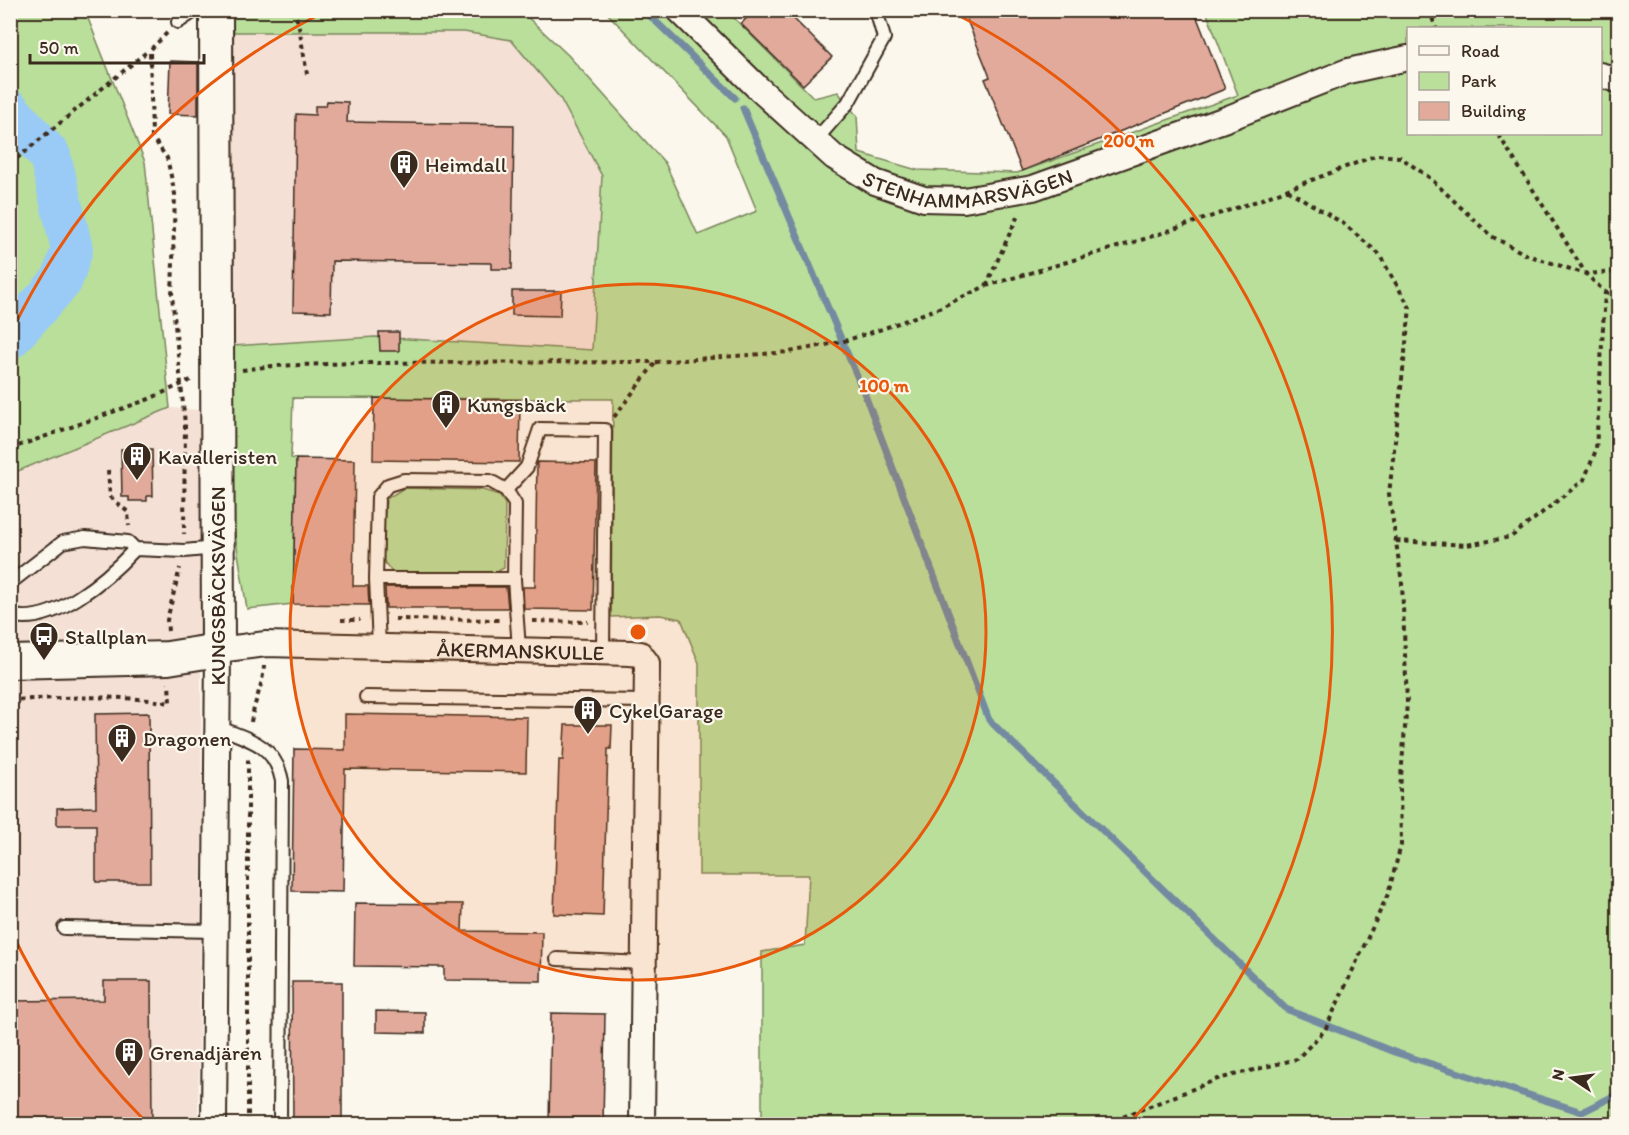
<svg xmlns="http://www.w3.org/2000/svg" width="1629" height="1135" viewBox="0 0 1629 1135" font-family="Itim,sans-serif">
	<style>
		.built { fill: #f4e0d4 }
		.green { fill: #b9df9b; stroke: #7a845c; stroke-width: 1.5; fill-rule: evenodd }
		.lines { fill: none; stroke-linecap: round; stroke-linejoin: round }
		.stream { stroke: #738ba0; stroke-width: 7 }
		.river { stroke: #99cbf6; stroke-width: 42 }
		.building { fill: #e2aa9b; stroke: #3b2a1e; stroke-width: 1.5 }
		.service-casing { stroke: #3b2a1e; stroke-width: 16 }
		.minor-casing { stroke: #3b2a1e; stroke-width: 28 }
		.tertiary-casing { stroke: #3b2a1e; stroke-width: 36 }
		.path { stroke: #3b2a1e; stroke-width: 4; stroke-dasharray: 4.5 4.5; stroke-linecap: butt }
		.service { stroke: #fbf7ec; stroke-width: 12 }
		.minor { stroke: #fbf7ec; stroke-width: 24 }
		.tertiary { stroke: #fbf7ec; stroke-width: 32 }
		.ring { fill: none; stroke: #e8590c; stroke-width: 3 }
		.labels { text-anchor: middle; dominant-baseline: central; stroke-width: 4.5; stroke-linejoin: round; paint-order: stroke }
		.poi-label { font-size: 21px; fill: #3b2a1e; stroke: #fbf7ec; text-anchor: start }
		.street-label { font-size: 21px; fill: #3b2a1e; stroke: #fbf7ec }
		.centre { fill: #e8590c; stroke: #fbf7ec; stroke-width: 3 }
		.ring-label { font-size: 18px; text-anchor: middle; font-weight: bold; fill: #e8590c; stroke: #fbf7ec; stroke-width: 4.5; stroke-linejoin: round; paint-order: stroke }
	</style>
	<rect width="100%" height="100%" fill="#fbf7ec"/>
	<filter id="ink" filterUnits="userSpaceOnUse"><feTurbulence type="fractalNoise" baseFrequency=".0167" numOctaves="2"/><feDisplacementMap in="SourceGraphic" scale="12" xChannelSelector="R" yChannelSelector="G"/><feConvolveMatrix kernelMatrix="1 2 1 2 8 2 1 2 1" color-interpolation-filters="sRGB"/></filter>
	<g filter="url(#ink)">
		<path class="built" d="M234,32H464L511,40L560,98L602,176L592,350L375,337L233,346Z
			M170,408L199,410L202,819L198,1124H11V474Z"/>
		<path class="green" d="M11,10L85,11L145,162L170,408L11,474Z
			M223,11H521L568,55L665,163L698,235L757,211L726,136L605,11H727L814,98L838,92L857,116L859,153L917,170L1017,173L1238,95L1206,11H1618V1124H674V1122L762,1121V952L805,945L809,875H699V663L681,619L660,615L611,617L613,399L293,398L291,458L296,459L293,604L247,609L229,497L233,346L375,337L592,350L602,176L560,98L511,40L464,32H234ZM1408,28H1600V134H1408Z
			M404,488L483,490L499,495L505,504L504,568L492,574L392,572L381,558L386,499Z"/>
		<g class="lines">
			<path class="stream" d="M644,10L735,98
				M743,108L865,395L989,720L1286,1009L1394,1052L1582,1112L1618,1094"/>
			<path class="river" d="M10,111L50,156L72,249L62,280L10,338"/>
		</g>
		<path class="building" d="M754,10H785L832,57L803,85L741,24Z
			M963,10H1194L1225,89L1022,171L985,79L990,77Z
			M170,61L198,62V115L168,114Z
			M327,101L348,102L347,122L514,125L512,269H491V263L332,261L331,312L293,311L296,114L315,115V106H326Z
			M512,291H561L560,316L512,315Z
			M379,332H399V351H380Z
			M374,398L520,400L519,462L373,460Z
			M121,449H152L153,496H147V501H129V497H122Z
			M296,459L355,460L353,586H368L369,605L293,604Z
			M537,462L596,463L593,610L524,609L523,587H535Z
			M385,587H506L508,608H386Z
			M149,713L150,882H96V825H57V808L96,807L95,714Z
			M345,714L527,717L526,772L345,769L343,892L292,891L294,749L345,750Z
			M565,725H612L611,749H608L603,916L554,914L559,760H563Z
			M355,903L463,904L462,931L542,932L541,981L444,980V967L354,966Z
			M104,981H151L152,1125H10V1001L104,1000Z
			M292,982H342V1125H293Z
			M376,1011L425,1012V1033L376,1032Z
			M551,1013L605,1014L603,1125H549Z"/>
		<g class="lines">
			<g class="service-casing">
				<path id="service" d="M178,22L196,10
					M814,142L848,103L884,38L876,10
					M506,490L527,467L540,429L605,430L603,652
					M376,579L378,497L388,485L404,480L490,481L506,490L515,504L514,579
					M10,583L63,542L85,538L128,542L135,549L184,551L216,548
					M10,615C52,628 109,577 135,549
					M379,646L376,579H514L519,649
					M366,697L646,701
					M217,727C248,739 275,744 282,781L280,1124
					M64,928L215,931
					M557,959L644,963"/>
			</g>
			<g class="minor-casing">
				<g id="minor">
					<path id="s1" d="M679,10L758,88L834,157L875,182L924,199L964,200L1033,188L1226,119L1348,71L1408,58"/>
					<path d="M1600,75L1618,80"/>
					<path id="s2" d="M214,1124L218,650L266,644L630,653L640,654L647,663L642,1124"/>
				</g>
			</g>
			<g class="tertiary-casing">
				<path id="tertiary" d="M10,662L168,658L218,650L216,10"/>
			</g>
			<path class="path" d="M291,10L298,21L307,74
				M1429,10L1436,28
				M167,33L150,50L152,137L167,158L175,194L172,295L185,424L184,534
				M10,164L149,50
				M986,286L1019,213
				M1605,292L1618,298
				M242,370L272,366L355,363L656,362L789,352L841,342L882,329L939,308L986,286L1141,240L1257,201L1377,155L1400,157L1430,178L1491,236L1527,255L1586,274L1618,272
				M614,417L656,362
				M10,449L149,399L191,380
				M108,470L110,497L128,512L129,526
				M1396,541L1467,545L1511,537L1584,480L1596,450L1605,292L1586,274L1498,134
				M395,619L501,620
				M341,620H360
				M533,621L588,622
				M168,631L167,620L180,568
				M10,700C63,698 118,694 170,703L169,683
				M251,722C254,702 263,685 264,666
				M248,1124V759
				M1088,1124L1115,1120L1218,1079L1297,1059L1325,1030L1388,894L1401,845L1400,789L1407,703L1402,583L1389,494L1410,308L1379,254L1344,224L1286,189"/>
			<use href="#service" class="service"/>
			<use href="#minor" class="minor"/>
			<use href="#tertiary" class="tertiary"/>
		</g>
	</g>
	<circle cx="638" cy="632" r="348" fill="#e8590c" fill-opacity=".12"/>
	<g class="ring">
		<circle cx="638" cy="632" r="348"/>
		<path d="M147 1123A695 695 0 0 1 11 931M11 333A695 695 0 0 1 322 13M954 13A695 695 0 0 1 1129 1123"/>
	</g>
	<defs>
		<g id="building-pin" transform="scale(1.5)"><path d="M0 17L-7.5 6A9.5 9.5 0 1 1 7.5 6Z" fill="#3b2a1e" stroke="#fbf7ec"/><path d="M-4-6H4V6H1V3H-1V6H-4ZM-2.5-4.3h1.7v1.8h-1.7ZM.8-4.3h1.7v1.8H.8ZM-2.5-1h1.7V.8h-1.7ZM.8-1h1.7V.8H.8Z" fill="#fff"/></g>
		<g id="bus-pin" transform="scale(1.5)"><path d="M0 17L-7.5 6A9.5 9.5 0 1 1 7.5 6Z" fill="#3b2a1e" stroke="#fbf7ec"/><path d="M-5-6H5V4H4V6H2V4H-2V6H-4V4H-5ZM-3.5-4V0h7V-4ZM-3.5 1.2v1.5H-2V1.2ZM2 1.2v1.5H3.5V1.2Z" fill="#fff"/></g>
	</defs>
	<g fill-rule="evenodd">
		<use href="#building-pin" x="404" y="164"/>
		<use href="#building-pin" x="446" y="404"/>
		<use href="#building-pin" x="137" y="456"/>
		<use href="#bus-pin" x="44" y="636"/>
		<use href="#building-pin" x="588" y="710"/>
		<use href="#building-pin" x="122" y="738"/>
		<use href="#building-pin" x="129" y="1052"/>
	</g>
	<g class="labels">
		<g class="poi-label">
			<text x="425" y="164">Heimdall</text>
			<text x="467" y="404">Kungsbäck</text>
			<text x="158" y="456">Kavalleristen</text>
			<text x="65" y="636">Stallplan</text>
			<text x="609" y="710">CykelGarage</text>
			<text x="143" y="738">Dragonen</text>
			<text x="150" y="1052">Grenadjären</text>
		</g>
		<g class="street-label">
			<text stroke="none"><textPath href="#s1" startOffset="357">STENHAMMARSVÄGEN</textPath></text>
			<text transform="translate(217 586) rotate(-90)">KUNGSBÄCKSVÄGEN</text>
			<text stroke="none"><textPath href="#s2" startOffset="777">ÅKERMANSKULLE</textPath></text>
		</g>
	</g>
	<circle cx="638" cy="632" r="9" class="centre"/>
	<g class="ring-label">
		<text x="1129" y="147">200 m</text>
		<text x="884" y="392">100 m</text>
	</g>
	<rect width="1629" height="1135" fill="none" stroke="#fbf7ec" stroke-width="36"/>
	<rect x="18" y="18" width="1593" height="1099" fill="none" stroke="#3b2a1e" stroke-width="2" filter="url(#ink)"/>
	<rect x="1407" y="27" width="195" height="108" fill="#fbf7ec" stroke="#aea59a" stroke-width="1.5"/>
	<rect x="1419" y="46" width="30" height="9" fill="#fbf7ec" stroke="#aea59a" stroke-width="1.5"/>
	<text x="1461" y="57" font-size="18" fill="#3b2a1e">Road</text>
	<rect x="1419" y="72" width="30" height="18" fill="#b9df9b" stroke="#aea59a" stroke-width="1.5"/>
	<text x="1461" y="87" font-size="18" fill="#3b2a1e">Park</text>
	<rect x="1419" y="102" width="30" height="18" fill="#e2aa9b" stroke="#aea59a" stroke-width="1.5"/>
	<text x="1461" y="117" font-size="18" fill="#3b2a1e">Building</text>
	<g transform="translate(1572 1078) rotate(283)" stroke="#fbf7ec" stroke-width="4.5" paint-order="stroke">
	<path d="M0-4.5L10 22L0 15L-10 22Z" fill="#3b2a1e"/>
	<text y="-9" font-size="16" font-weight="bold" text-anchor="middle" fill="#3b2a1e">N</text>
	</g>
	<path d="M30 54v9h174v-9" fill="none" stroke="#3b2a1e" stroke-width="3"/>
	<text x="39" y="54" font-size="18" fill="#3b2a1e" stroke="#fbf7ec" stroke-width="4.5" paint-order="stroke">50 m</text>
</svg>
